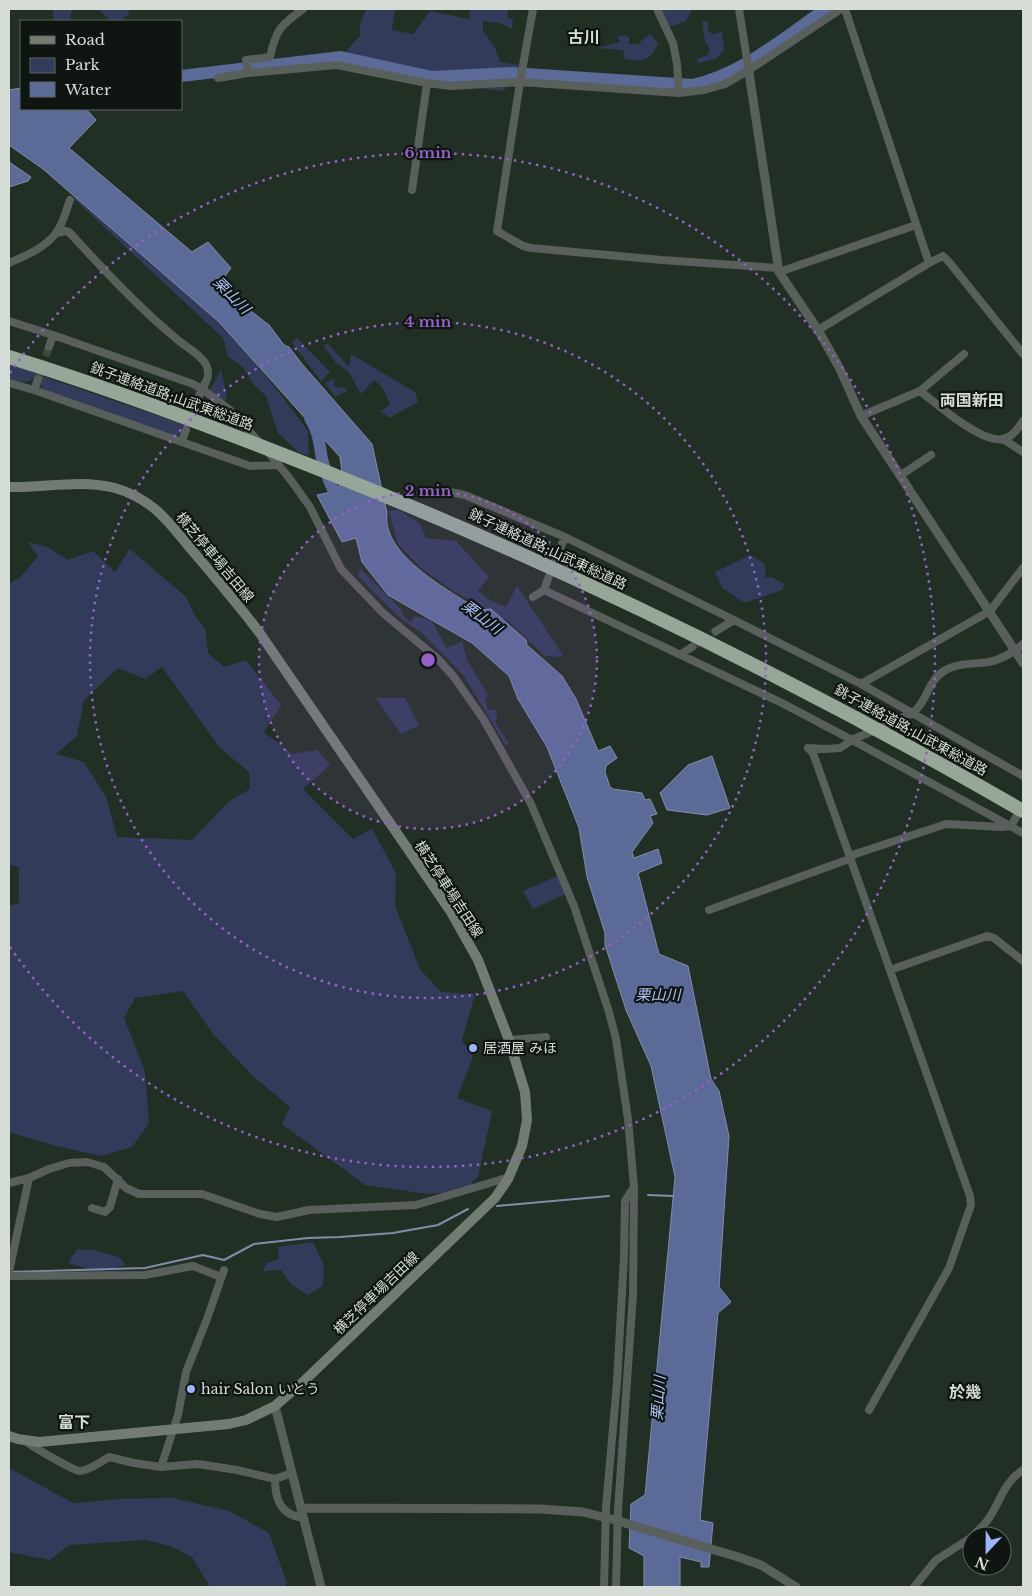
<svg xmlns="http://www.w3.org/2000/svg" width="1032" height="1596" viewBox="0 0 1032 1596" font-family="'Libre Baskerville','Noto Sans JP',serif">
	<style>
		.green { fill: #323b5a; fill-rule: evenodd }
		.water { fill: #5c6a98; stroke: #808cab }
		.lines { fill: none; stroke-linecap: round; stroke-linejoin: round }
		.stream { stroke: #808cab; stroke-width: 2 }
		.river { stroke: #5c6a98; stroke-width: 12 }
		.minor-tunnel { stroke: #3d493f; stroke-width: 8; stroke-dasharray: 8 4; stroke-linecap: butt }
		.minor { stroke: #595f5a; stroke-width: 8 }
		.tertiary { stroke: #595f5a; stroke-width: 9 }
		.secondary { stroke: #727c73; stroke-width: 10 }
		.motorway { stroke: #96a799; stroke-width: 14 }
		.ring { fill: none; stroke: #9661c6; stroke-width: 2.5; stroke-dasharray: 2.5 5 }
		.poi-dot { fill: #9eb4fd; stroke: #0f1510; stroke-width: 2 }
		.labels { text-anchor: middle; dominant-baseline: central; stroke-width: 4.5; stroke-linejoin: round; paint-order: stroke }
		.street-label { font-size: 14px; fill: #d5ddd6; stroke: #0f1510 }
		.poi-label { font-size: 14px; fill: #d5ddd6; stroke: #0f1510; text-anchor: start }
		.water-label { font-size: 15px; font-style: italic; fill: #aec0f9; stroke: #0f1510 }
		.quarter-label { font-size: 16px; font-weight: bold; fill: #d5ddd6; stroke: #0f1510 }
		.centre { fill: #9661c6; stroke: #0f1510; stroke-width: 2.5 }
		.ring-label { font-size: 15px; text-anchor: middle; font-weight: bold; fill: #9661c6; stroke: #0f1510; stroke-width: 4.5; stroke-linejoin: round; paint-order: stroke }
	</style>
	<rect width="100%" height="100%" fill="#222f24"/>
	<path class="green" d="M53,9H72L70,19L55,21L53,18Z
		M98,9H127L130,14L119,21H111Z
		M366,9H395L392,30L413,34L430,11L469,19L470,9H508L507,17L513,20L512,29L500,23L483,21V31L494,46L500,62L519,65L504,91L429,82L369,62L346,52L353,43L360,36V25Z
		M656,9H692L686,21L664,29Z
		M702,21L708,22V30L712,34L722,32L724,50L716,59L698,63L697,59L707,55L710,50L705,42Z
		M651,34L658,44C651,61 642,62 625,59L623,50L597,48L614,43H620L618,37L624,35L630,38L629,44H639L642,40Z
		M73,198H76L91,209L108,226L149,262L164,272L190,298L207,308L230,331L281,395L308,431L309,455L299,453L278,433L266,396L254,385L243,367L228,357L223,338Z
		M297,338L330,372L321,381L292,343Z
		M328,344L349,367L351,354L415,392L418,402L389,418L381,411L390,404L382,387L374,380L361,394L348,371L336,363L323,345Z
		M9,363L36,373L35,378C26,384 19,382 9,379Z
		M221,370L227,396L224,401L209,392Z
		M42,376L185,425L182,433L176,436L45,391L40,385Z
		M334,379V386L345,388L347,391L335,397L325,383Z
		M399,510L419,523L426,538L456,541L489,577L478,591L491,601L506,607L517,586L564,657L545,656L508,621L453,591L420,567L398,544L389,511Z
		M28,542L47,547L68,560L93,551L115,572L130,549L186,597L197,619L205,628L208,653L224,667L246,660L281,705L264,732L292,754L317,750L330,765L303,789L353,839L372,829L396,873L395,906L420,969L441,992L475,994L462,1040L473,1057L457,1098L492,1111L478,1177L462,1192L428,1194L365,1185L282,1124L290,1107L254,1077L213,1034L183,991L135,998L124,1018L145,1071L149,1123L132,1147L102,1156L56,1146L9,1132V906L19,903V867L9,865V584L19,578L38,557ZM162,667L220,748L249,772L250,789L228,802L192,840L117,837L106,797L84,762L56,754L77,736L84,700L118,668L145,679Z
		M750,555L764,563L766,572L765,578L771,577L785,584L782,590L745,603L722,588L715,572Z
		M360,569L401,609L404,617L411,622L414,616C418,617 425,618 430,620C435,624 442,641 447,648L462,642L467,660L488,695L485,699L488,710H497L496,724L509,743L506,746L464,676L421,632L400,618L358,576Z
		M376,698H405L419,725L401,734Z
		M557,876L566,894L533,909L523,891Z
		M313,1242L324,1265L323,1286L307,1295L290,1283L281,1270L263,1271L267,1263L279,1259L278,1247Z
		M77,1249L93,1250L119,1257L126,1265L100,1272L68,1263Z
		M9,1468L73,1503L121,1499L173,1498L229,1511L269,1533L287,1583L285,1587H210L192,1557L170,1546L145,1540L69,1545L50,1560L9,1552Z"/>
	<path class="water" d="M21,88V109H86L96,120L69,148L192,252L208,242L231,268L222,280L231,290L230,295L269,325L284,345L289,347L302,364L372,444L387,513C381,555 450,591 479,610L491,609L526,640L527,645L562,676L576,699L598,751L610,746L617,758L606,766L605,772L610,787L613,789L642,793L645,800L650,799L657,814L650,816L653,823L632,852L634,858L658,849L662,863L638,873L659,954L688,966L711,1079L719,1091L729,1136L719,1287L731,1302L718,1313L700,1520L713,1523L709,1567H701V1562L680,1557V1587H644V1556L629,1548L631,1504L645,1495L675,1177L651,1066L626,1010L605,945V933L587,877L579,828L547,747L518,699L509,676L472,643L388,595L362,562L356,538L342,542L317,495L336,491L343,480L340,457L219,322L43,169L9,145V90Z
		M9,162L31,177L28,181L9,187Z
		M712,756L730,808L707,815L667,810L660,793L688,765Z"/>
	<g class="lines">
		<path class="stream" d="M648,1195L673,1196
			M497,1206L609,1196
			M11,1272L145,1268L203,1255L224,1260L254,1244L308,1238L340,1237L393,1233L438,1225L468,1209"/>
		<path class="river" d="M181,76L341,57L432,77L511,73L692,85C743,74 784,37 826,9
			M310,418C319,433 319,442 322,459C326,476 333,491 342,506"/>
		<path class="minor-tunnel" d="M38,379L49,347
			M692,647L716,631"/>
		<path class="minor" d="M533,9L520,82L497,231L523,246L531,248L662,260L778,268
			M657,9L673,43L677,64L679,93
			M739,9L748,66
			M845,9L929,263
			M248,73L246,60L270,57C276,29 281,25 303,9
			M218,78L248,73L337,65L427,83L451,86L520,82L679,93L704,90L725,84L749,70L841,9
			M412,190L427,83
			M57,233L65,231L69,232C104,270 139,308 179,341C188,348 204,357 207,367C210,376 206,382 202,389L230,410L259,442
			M9,263C25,256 45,248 56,233C63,225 66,210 70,200
			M779,272L916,225
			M9,321L53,335L193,384L202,389L194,408
			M818,330L929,263L943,256L949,262L1023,354
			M49,347L53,335
			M9,383L34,390L250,466L279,465
			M34,390L38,379
			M920,391C937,404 982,444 1003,439C1013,437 1018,428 1023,421
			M861,416L920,391L964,354
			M1003,439L1023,452
			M182,441L186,430
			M267,451L290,479L310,507L341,569L383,613L438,659L454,677L484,720L531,804L574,906L609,1012L616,1039L628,1119L634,1187L633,1295L618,1510L616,1587
			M901,475L931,455
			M450,492L465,495L565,537L734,620L861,684L1023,776
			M556,558L565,537
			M544,590L782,703L852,740L1023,833
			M533,597L544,590L549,576
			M716,631L734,620
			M681,654L692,647
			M861,684L990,611L1023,568
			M808,748L813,753L970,1196L971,1205L949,1268L869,1410
			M808,748L826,749L840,748L852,740L911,714C927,704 927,681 944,671C957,663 974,664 989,662C1002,659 1013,653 1023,644
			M709,910L849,859L855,854L946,824L1002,827L1011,826L1016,817
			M890,970L987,936L994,938L1023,961
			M509,1040L546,1037
			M9,1183L29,1178L49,1169L69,1163L87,1162L104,1167L126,1188L139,1194H202L260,1214L277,1217L309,1210L416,1205L503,1179H508
			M92,1208L105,1212L110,1207L118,1179
			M9,1272L29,1178
			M9,1276L145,1275L193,1266L221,1277
			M24,1440C31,1446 74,1471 80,1471C91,1470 100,1462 109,1457L134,1463L161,1467L198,1464L237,1470L275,1479
			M161,1467L178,1415L186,1372L207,1319L224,1270
			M292,1473L275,1479C275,1500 281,1515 303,1518
			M973,1536C977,1531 983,1526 987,1521C1000,1504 1003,1482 1023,1470
			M604,1587L606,1508L617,1382L624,1257L625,1201L634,1187
			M914,1587L936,1560L972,1537"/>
		<path class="tertiary" d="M748,66L779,272L818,330L839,367L861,416L1023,663
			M275,1406L321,1587
			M301,1508L540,1509L583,1512L615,1520L738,1557L761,1565L796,1587"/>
		<path class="secondary" d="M9,487C44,488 80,479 115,488C129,492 144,500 155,509C169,521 180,536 191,549C214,576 237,603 259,632L451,912L478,960L509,1040L525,1092L527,1120L522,1146L508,1179L495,1198L303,1382L275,1406L246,1420L229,1424L39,1442L18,1439L9,1436"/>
		<path class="motorway" d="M9,357C116,390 221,430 324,471C565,567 798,681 1023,811"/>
	</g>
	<circle cx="428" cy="660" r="169" fill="#9661c6" fill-opacity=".12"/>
	<g class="ring">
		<circle cx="428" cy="660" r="169"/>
		<circle cx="428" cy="660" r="338"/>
		<path d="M10 373A507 507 0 1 1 10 947"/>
	</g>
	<g class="poi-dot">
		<circle cx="473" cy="1048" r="5"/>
		<circle cx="191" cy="1389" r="5"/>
	</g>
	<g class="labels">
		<g class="street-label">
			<text transform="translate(172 396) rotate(20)">銚子連絡道路;山武東総道路</text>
			<text transform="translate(548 549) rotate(25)">銚子連絡道路;山武東総道路</text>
			<text transform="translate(215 557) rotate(50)">横芝停車場吉田線</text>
			<text transform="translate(911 730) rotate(29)">銚子連絡道路;山武東総道路</text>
			<text transform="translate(449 889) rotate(57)">横芝停車場吉田線</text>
			<text transform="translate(376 1293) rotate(-44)">横芝停車場吉田線</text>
		</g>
		<g class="poi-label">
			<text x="483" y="1048">居酒屋 みほ</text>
			<text x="201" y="1389">hair Salon いとう</text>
		</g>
		<g class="water-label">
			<text transform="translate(232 295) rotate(45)">栗山川</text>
			<text transform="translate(482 617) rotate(37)">栗山川</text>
			<text x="658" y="994">栗山川</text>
			<text transform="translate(658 1398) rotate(-86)">栗山川</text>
		</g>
		<g class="quarter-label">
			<text x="584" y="37">古川</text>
			<text x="972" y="400">両国新田</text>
			<text x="965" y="1392">於幾</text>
			<text x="74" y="1422">富下</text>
		</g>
	</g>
	<circle cx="428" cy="660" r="8" class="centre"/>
	<g class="ring-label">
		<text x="428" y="158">6 min</text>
		<text x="428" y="327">4 min</text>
		<text x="428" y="496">2 min</text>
	</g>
	<rect width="1032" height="1596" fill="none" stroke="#d5ddd6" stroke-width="20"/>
	<rect x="20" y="20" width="162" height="90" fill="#0f1510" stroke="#5e655f"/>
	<rect x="30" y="36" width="25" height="8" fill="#727c73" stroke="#5e655f"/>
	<text x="65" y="45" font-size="15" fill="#d5ddd6">Road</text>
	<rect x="30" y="58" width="25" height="15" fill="#323b5a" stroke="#5e655f"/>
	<text x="65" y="70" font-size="15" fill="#d5ddd6">Park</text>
	<rect x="30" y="82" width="25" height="15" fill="#5c6a98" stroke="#5e655f"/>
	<text x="65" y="95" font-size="15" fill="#d5ddd6">Water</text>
	<g transform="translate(987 1551) rotate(202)"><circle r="24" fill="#0f1510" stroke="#5e655f"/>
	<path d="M0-4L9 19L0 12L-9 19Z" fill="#9eb4fd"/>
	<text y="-8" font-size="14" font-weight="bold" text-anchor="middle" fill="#d5ddd6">N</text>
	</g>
</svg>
